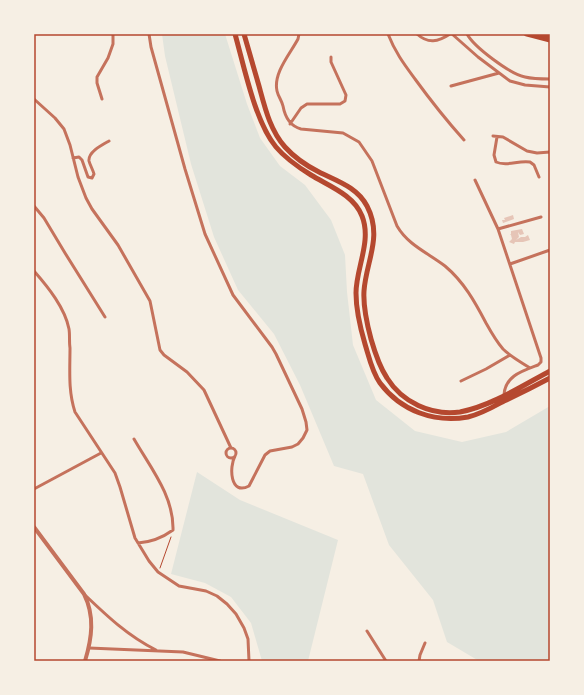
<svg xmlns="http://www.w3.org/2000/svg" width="584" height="695" viewBox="0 0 584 695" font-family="'Open Sans',sans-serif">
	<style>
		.green { fill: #e2e4dc }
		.building { fill: #e6c5b7 }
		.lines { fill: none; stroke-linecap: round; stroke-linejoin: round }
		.path { stroke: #b5482f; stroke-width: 1 }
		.minor { stroke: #c5725c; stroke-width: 3 }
		.tertiary { stroke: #c5725c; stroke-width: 4 }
		.secondary { stroke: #b5482f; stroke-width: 4.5 }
		.primary { stroke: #b5482f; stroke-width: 5 }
		.motorway { stroke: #b5482f; stroke-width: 5.5 }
		.neatline { fill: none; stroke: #b5482f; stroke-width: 1.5 }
	</style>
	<rect width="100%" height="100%" fill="#f6efe4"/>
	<path class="green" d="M162,34H225L247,104L260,138L280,166L305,185L331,220L345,255L347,292L353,345L376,400L415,431L462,442L506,432L550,406V661H479L447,642L433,600L389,545L363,474L334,466L300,385L274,334L238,290L214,237L191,164L165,56Z
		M197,472L240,500L338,540L308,661H262L251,623L231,597L205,583L171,574Z"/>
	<path class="building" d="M513,215L514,219L503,223L502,220H505L504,218Z
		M522,229L524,234L520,235L518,232L519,237L516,240L521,237H525L528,235L530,240L523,242H515L514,244L509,242L512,239L511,235L510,234H511V231Z"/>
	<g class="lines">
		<path class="path" d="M160,568L171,537"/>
		<path class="minor" d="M149,34L151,47L185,169L205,234L233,295L272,347L276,354L302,409L306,422L307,430L303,438L298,444L292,447L270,451L265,455L249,486C230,496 229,467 235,456
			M299,34L298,39C290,54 273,73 277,91C278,96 282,101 283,106C285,117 290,126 301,129L343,133L359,142L372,161L397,226C408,245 428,253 445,266C464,282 475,302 486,323C491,332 496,341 503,349C511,357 521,362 530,368
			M388,34C395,52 404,64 415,79C431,101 447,121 464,140
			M417,34C428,44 438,42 450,34
			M452,34L478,57L510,81L525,85L550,87
			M467,34C474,47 510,74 525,77C533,79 542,79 550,79
			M451,86L499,73
			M34,99L55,118L64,129L70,145L78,177L86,198L92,209L118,245L150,301L160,350L164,355L187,372L204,390L231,448
			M102,99L97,83V77L108,58L113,44V34
			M290,124L301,108L307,104H340L345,101L346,95L331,62V57
			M493,136L503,137L527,151L537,153L550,152
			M497,137L494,155L496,162C507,167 518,160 530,162L534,165L539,177
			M73,158L79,157L82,160L88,177L92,178L94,174C93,170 90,165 89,161C88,152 102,145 109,141
			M475,180L498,229L541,358V362L538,365C522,371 505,376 504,395
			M34,206L44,218L65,253L105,317
			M498,229L541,217
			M510,264L550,250
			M34,271C48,287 65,308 69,329C70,335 69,342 70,348C70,370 68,391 75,412L115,473L120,487L135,538L149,561L158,572L179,586L206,591L217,596L227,604L236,614L244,628L248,639L249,661
			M461,381L486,369L510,355
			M134,439C150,467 174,496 173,530C162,538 152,542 138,543
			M226 453a5 5 0 1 1 10 0a5 5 0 1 1-10 0Z
			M34,489L101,453
			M85,595C107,616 128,636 156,650
			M367,631L386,661
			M89,648L183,652L220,661
			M419,661L420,655L425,643"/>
		<path class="tertiary" d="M34,527L84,594C95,616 92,638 85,661"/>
		<path class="secondary" d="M526,34L549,40"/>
		<path class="primary" d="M235,34C244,66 255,122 276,147C286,159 298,167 311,175C329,186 354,195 362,216C372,241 356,268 356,293C356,311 360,327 365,344C369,357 372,372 380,383C401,411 434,423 468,417C481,414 493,407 504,401C519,394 535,386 550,378
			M244,34C249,51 254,69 259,86C265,108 270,130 285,147C294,157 307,166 319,172C337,181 357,187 367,206C383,237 366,261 364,291C363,307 367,324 371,339C375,353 379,366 387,378C402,402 431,416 460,412C491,406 522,386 550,371"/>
		<path class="motorway" d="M542,34L550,39"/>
	</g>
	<rect width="584" height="695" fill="none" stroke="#f6efe4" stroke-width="70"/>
	<rect x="35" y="35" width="514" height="625" class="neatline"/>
</svg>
